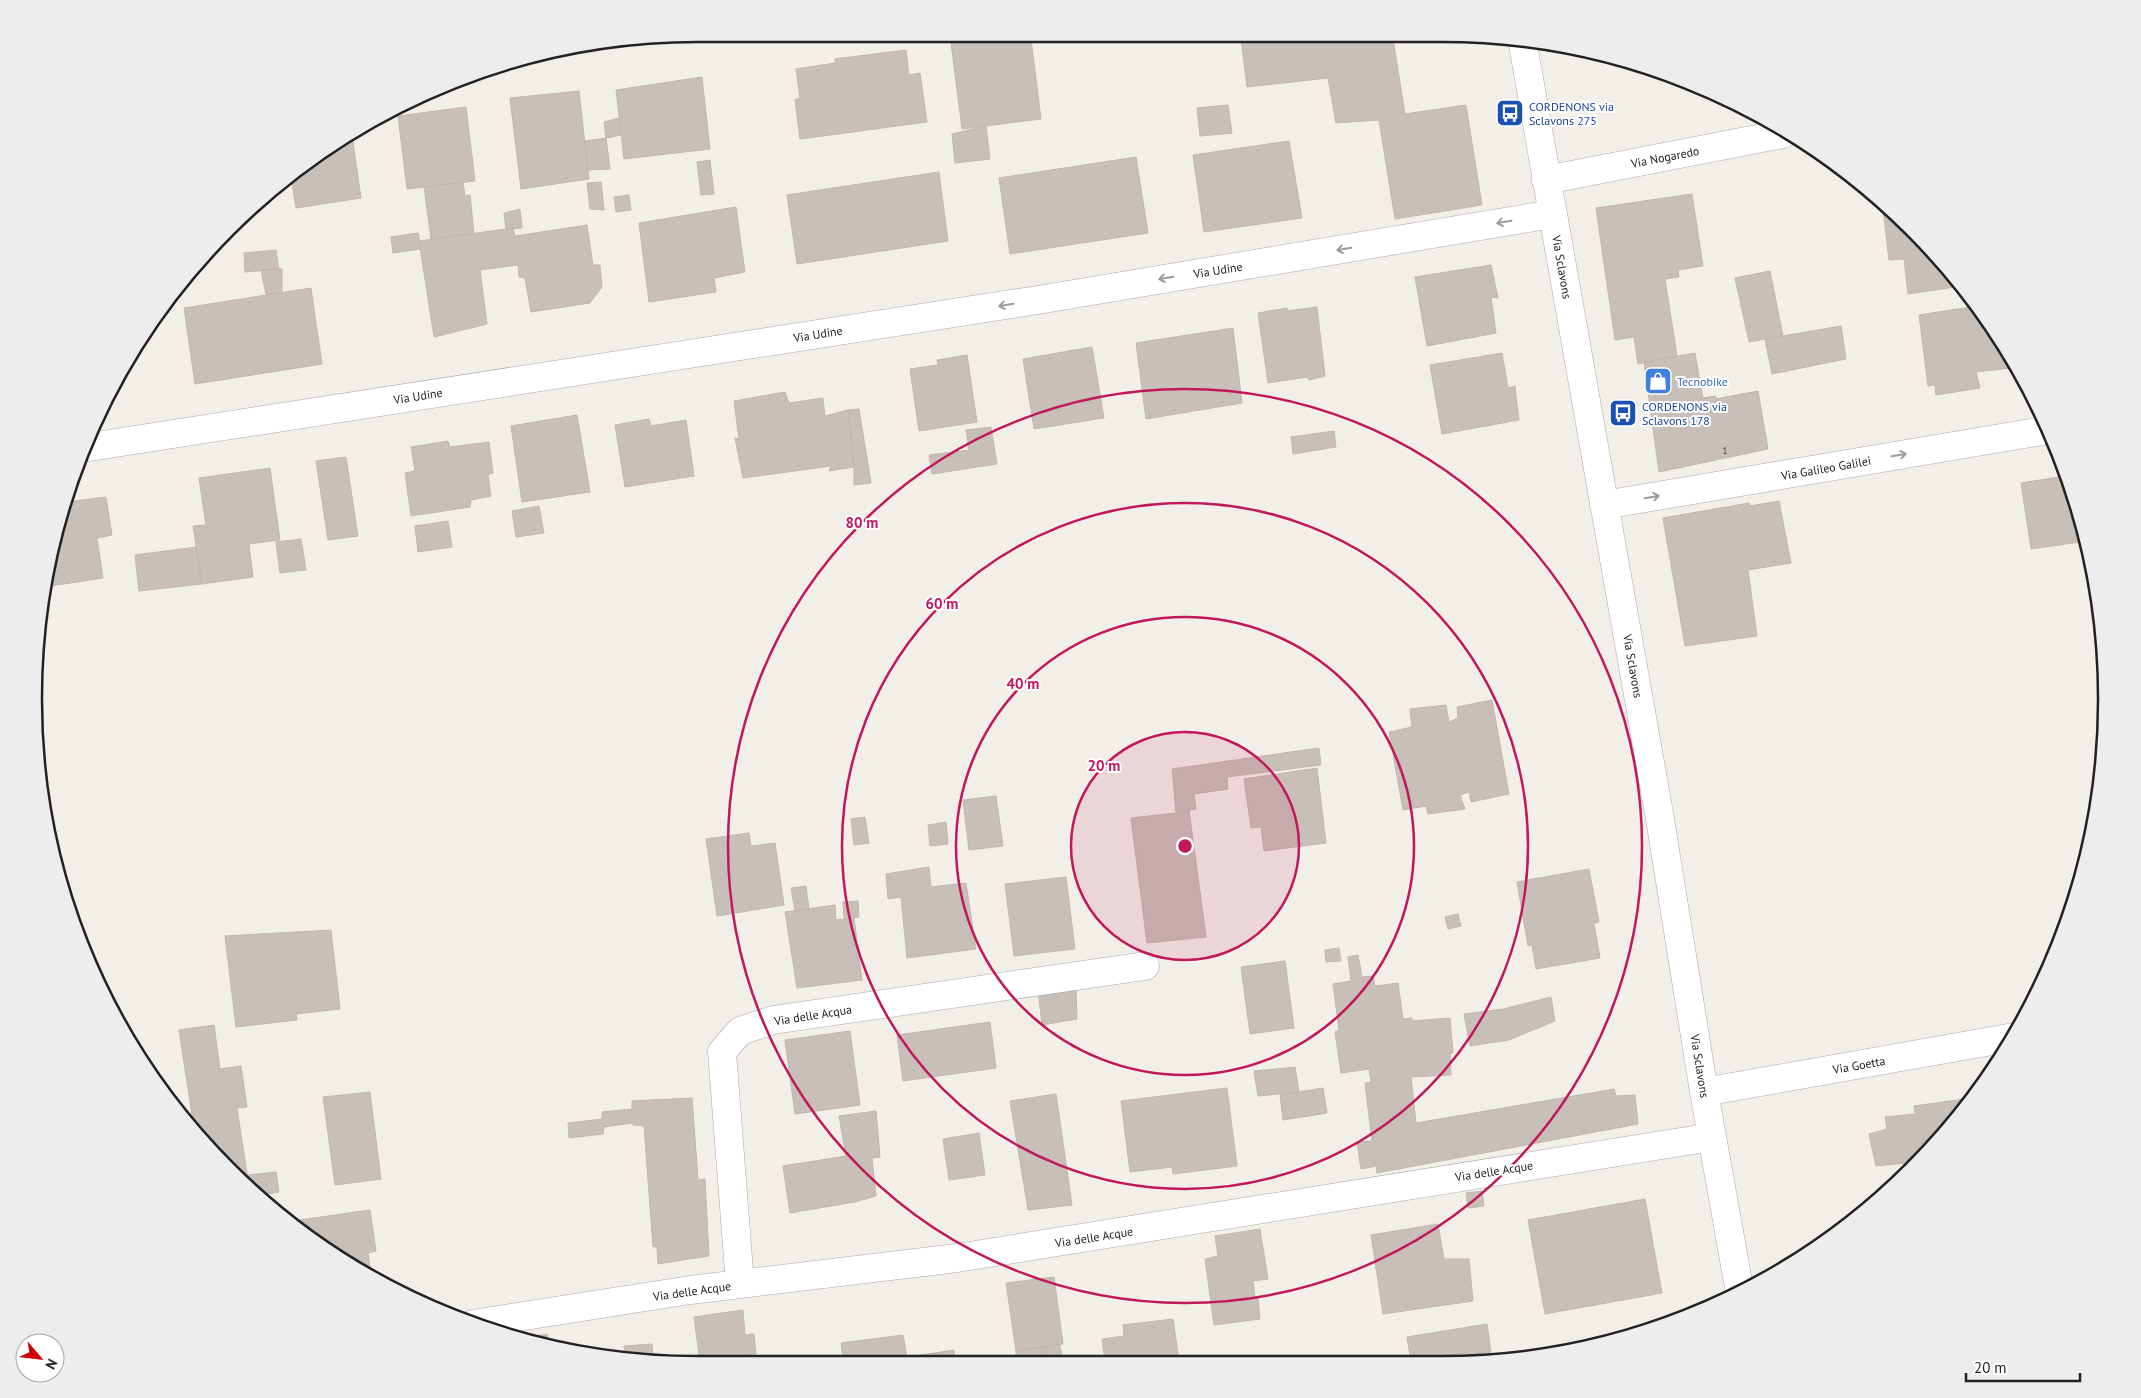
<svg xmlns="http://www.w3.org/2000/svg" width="2141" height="1398" viewBox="0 0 2141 1398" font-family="'PT Sans',sans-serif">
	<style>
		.building { fill: #c7bfb8; stroke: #c4b6ab }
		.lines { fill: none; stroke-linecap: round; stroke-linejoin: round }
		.minor-casing { stroke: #a9a9a9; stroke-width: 29 }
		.minor { stroke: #fff; stroke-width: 28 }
		.oneway { stroke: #9c9c9c }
		.ring { fill: none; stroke: #c2185b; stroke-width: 2.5 }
		.labels { text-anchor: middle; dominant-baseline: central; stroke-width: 4; stroke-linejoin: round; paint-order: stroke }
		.number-label { font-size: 10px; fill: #4b4948 }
		.transit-label { font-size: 12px; fill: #164399; stroke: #fff; text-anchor: start }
		.street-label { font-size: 12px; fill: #222; stroke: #fff }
		.shop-label { font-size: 12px; fill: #366cbe; stroke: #fff; text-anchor: start }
		.rim { fill: none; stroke: #222; stroke-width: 2.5 }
		.centre { fill: #c2185b; stroke: #fff; stroke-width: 2.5 }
		.ring-label { font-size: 15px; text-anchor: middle; font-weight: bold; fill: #c2185b; stroke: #fff; stroke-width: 4; stroke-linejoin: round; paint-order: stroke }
	</style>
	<rect width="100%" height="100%" fill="#f2efe9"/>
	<path class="building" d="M982,39H1031L1041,119L962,129L951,43Z
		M1241,39H1393L1405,114L1466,105L1482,205L1395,219L1379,120L1336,123L1328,78L1247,87Z
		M906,50L909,75L920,73L927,122L800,139L795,100L800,98L796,69L835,63V59Z
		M702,77L710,149L624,159L616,90Z
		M579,91L589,179L521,189L510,98Z
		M1228,105L1232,133L1200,136L1197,108Z
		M466,107L475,181L407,189L398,116Z
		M619,118L621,135L606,138L604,122Z
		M986,126L990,159L955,163L952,134Z
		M352,135L361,198L296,208L291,177L329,146Z
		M606,138L610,169L588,170L585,141Z
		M1289,141L1302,218L1204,232L1193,155Z
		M1136,157L1148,233L1010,254L999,178Z
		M710,160L714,194L701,195L697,162Z
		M939,172L948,241L797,264L787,195Z
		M463,182L465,196L470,195L474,234L431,239L424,187Z
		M601,182L604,210L590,209L587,183Z
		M1692,194L1703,266L1678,270L1679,277L1665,279L1677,356L1638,364L1634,337L1615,340L1596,208Z
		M629,195L631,210L616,212L614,197Z
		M1882,200L1962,286L1908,294L1904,259L1889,260Z
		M736,207L745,272L714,278L716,292L649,302L639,223Z
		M520,209L522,228L506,229L504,213Z
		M587,225L593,265H600L602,287L590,303L531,312L525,278L519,277L518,265L480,270L487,324L434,337L419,241L513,228L515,236Z
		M418,233L421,249L393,253L391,237Z
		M276,250L279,269L245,272L244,253Z
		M1491,265L1498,298L1491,297L1496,333L1427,346L1415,277Z
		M282,269V292L266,295L261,270Z
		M1770,271L1783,336L1749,342L1735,278Z
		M311,288L322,364L195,384L184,308Z
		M1977,306L2010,359L2011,368L1976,372L1980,388L1936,395L1935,385L1928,386L1919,315Z
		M1317,307L1325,376L1309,380L1307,377L1268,383L1258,313L1287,308V311Z
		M1841,326L1846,359L1772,374L1765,339Z
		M1233,328L1242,403L1146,419L1136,343Z
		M1092,347L1104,418L1034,429L1023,359Z
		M1502,353L1508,388L1515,386L1519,420L1442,434L1430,365Z
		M1695,353L1703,398L1716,396L1715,399L1758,391L1768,449L1659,472L1644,362Z
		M967,355L977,422L919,431L910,369L938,365L937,360Z
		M785,392L789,403L823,398L825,416L848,410L854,467L829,471L831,466L743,478L735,438L739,439L734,401Z
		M859,409L871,483L854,485V467L848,410Z
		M577,415L590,492L522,502L511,426Z
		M649,419L651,426L686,420L694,476L625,487L615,425Z
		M991,427L997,464L932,474L929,455L969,450L966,430Z
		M1334,431L1336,447L1293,454L1291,437Z
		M448,441L450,447L489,442L493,473L488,475L491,496L471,500L470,507L411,516L405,473L415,471L411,447Z
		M346,457L358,536L328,540L316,461Z
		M270,468L280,540L249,544L253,577L202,584L193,526L206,525L199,478Z
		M2065,476L2085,527L2087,541L2031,549L2021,483Z
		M106,497L112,535L97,538L103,578L44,587L47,569L67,502Z
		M1779,501L1791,563L1748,570L1757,636L1685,646L1663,518L1749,503L1750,506Z
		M539,506L544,533L516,537L512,511Z
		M448,521L452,547L418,552L415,526Z
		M301,539L306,570L280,573L276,542Z
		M196,547L202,584L139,591L135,555Z
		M1492,700L1509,794L1471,802L1469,792L1460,795L1465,809L1428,814L1426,806L1403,810L1389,732L1412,727L1410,709L1446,705L1449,722L1458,718L1457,707Z
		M1319,748L1321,765L1227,777L1228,789L1194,794L1196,809L1189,810L1206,937L1147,943L1131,818L1176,813L1172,769Z
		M1317,768L1326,843L1264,851L1261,827L1251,828L1244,779Z
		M996,796L1003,846L969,850L963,800Z
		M865,817L869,843L854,845L851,819Z
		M946,822L948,844L930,846L928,825Z
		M749,833L751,846L775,843L784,905L717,916L706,839Z
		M929,867L931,887L966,883L976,949L907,958L901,897L888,899L886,874Z
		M1589,869L1599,922L1594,923L1600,958L1536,969L1532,945L1528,946L1517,882Z
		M1066,877L1075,949L1014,956L1005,884Z
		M806,886L809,909L795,911L791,888Z
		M858,901L859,917L844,919L843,902Z
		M835,905L836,920L854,918L862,980L797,988L785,912Z
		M1458,914L1461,926L1448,929L1445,917Z
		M331,930L340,1009L296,1014L297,1020L236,1027L225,936Z
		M1339,948L1341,961L1326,962L1325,950Z
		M1358,955L1362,977L1373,976L1375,986L1398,983L1403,1019L1412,1018V1021L1450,1018L1453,1053H1450L1451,1075L1411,1077L1416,1123L1614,1089L1616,1096L1635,1095L1638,1124L1377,1173L1376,1166L1361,1169L1357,1142L1372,1141L1365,1083L1371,1082L1369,1069L1341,1073L1335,1032L1339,1030L1333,984L1351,981L1348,957Z
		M1285,961L1294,1028L1250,1034L1241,967Z
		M1076,986L1077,1019L1042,1025L1038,989Z
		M1551,997L1555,1021L1509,1040L1470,1046L1464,1014L1503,1009Z
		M990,1022L996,1068L903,1081L897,1035Z
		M214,1025L220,1069L241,1066L247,1107L237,1108L249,1187L194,1128L179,1030Z
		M850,1031L860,1105L795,1114L785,1040Z
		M1295,1067L1299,1092L1258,1096L1254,1071Z
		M1227,1088L1237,1166L1173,1174L1172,1167L1130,1172L1121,1101Z
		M1323,1088L1327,1113L1283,1120L1280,1095Z
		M370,1092L381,1179L335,1185L323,1097Z
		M1056,1094L1072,1205L1028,1210L1010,1101Z
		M692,1098L698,1180L705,1179L709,1256L658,1264L657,1247H653L644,1126L633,1125V1123L604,1127L603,1134L569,1138L568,1123L602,1119V1112L632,1109V1101Z
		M1964,1099L1965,1105L1942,1138L1916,1162L1876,1166L1869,1134L1887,1129L1885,1117L1915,1114L1914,1106Z
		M876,1111L880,1157L872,1158L876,1196L855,1202L790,1213L783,1166L846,1156L839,1116Z
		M979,1133L985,1175L949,1180L943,1139Z
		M276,1172L279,1192L257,1196L249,1187L247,1175Z
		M1482,1191L1484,1206L1468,1208L1466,1193Z
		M1645,1199L1662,1293L1545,1314L1528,1220Z
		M370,1210L376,1251L368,1253L371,1273L293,1221Z
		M1438,1224L1444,1259H1469L1473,1301L1383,1314L1371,1235Z
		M1260,1229L1268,1279L1253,1281L1255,1297H1258L1260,1319L1214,1325L1205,1259L1218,1256L1215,1236Z
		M1054,1277L1063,1344L1016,1351L1006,1283Z
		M743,1310L745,1335L754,1334L756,1354L748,1355L749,1359H692L691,1356L699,1355L694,1317Z
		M1173,1319L1179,1361H1105L1102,1339L1124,1336L1123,1325Z
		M1487,1324L1491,1352L1425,1363L1411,1362L1407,1337Z
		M547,1334L549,1344L524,1338Z
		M903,1335L907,1357L954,1350L955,1360H843L841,1343Z
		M652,1344L653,1359H625L624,1346Z
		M1059,1344L1062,1354L1044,1358L1042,1347Z
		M1042,1347L1044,1361H1016V1351Z"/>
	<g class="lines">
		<g class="minor-casing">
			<path id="minor" d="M1522,39L1660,819L1704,1092L1740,1293
				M1546,180L1783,134
				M83,448L1044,299L1552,214
				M1604,505L2048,430
				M1704,1092L2014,1037
				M740,1284L722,1052L740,1031L773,1020L1145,966
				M473,1324L690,1290L957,1258L1712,1137"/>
		</g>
		<use href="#minor" class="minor"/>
	</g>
	<defs><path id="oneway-shaft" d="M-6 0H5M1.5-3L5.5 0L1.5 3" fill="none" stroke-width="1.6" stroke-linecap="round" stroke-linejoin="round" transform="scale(1.25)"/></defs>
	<g class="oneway">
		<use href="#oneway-shaft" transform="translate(1504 222) rotate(171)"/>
		<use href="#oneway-shaft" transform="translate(1344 249) rotate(171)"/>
		<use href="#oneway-shaft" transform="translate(1166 278) rotate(171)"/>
		<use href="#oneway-shaft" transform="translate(1006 305) rotate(171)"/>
		<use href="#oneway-shaft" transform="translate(1899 455) rotate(-10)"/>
		<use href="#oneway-shaft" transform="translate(1652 497) rotate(-10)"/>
	</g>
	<circle cx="1185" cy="846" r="114" fill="#c2185b" fill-opacity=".12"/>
	<g class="ring">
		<circle cx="1185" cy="846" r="114"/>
		<circle cx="1185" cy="846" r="229"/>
		<circle cx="1185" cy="846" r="343"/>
		<circle cx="1185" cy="846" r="457"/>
	</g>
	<defs>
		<g id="bus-square" transform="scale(1.4375)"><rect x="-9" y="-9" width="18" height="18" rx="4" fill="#1a4fb4" stroke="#fff"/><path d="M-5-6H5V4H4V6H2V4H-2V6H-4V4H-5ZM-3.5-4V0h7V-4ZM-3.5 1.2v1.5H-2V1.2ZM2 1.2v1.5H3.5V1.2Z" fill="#fff"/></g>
		<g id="shop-square" transform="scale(1.4375)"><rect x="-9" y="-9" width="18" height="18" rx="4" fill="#3f7fe0" stroke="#fff"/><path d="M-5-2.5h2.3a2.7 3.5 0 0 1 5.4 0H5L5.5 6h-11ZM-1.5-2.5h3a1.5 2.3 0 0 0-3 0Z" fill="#fff"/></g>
	</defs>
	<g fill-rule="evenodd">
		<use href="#bus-square" x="1510" y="113"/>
		<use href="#shop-square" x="1658" y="381"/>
		<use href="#bus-square" x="1623" y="413"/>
	</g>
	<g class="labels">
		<g class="number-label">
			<text x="1725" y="450">1</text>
		</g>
		<g class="transit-label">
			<text x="1529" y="106">CORDENONS via<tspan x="1529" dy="14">Sclavons 275</tspan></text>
			<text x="1642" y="406">CORDENONS via<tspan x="1642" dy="14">Sclavons 178</tspan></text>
		</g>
		<g class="street-label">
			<text transform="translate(1665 157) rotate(-11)">Via Nogaredo</text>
			<text transform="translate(1562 267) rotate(80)">Via Sclavons</text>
			<text transform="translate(1218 270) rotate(-9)">Via Udine</text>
			<text transform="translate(818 334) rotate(-9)">Via Udine</text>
			<text transform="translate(418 396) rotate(-9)">Via Udine</text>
			<text transform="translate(1826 468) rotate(-10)">Via Galileo Galilei</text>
			<text transform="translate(1633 666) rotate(80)">Via Sclavons</text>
			<text transform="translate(813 1015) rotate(-9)">Via delle Acqua</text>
			<text transform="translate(1859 1065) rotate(-10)">Via Goetta</text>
			<text transform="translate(1700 1066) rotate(81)">Via Sclavons</text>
			<text transform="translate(1494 1171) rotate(-9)">Via delle Acque</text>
			<text transform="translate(1094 1237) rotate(-9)">Via delle Acque</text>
			<text transform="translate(692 1291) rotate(-8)">Via delle Acque</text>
		</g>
		<g class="shop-label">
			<text x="1677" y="381">Tecnobike</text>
		</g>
	</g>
	<path d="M0 0H2141V1398H0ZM698 42H1442A656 656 0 0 1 2098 698V700A656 656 0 0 1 1442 1356H698A656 656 0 0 1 42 700V698A656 656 0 0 1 698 42Z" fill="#ededed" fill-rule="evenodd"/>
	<path class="rim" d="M698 42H1442A656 656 0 0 1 2098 698V700A656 656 0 0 1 1442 1356H698A656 656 0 0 1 42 700V698A656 656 0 0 1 698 42Z"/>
	<circle cx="1185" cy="846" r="8" class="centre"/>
	<g class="ring-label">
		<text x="862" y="528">80 m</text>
		<text x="942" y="609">60 m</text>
		<text x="1023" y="689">40 m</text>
		<text x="1104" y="771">20 m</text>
	</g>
	<g transform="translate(40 1358) rotate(118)"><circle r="24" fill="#ffffff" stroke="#a7a7a7"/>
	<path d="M0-4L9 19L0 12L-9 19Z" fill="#d40000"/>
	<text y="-8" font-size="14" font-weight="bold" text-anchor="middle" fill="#222222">N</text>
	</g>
	<path d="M1966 1373v8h114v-8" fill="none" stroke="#222222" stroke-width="2.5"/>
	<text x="1974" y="1373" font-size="15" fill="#222222" stroke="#ffffff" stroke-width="4" paint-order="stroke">20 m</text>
</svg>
